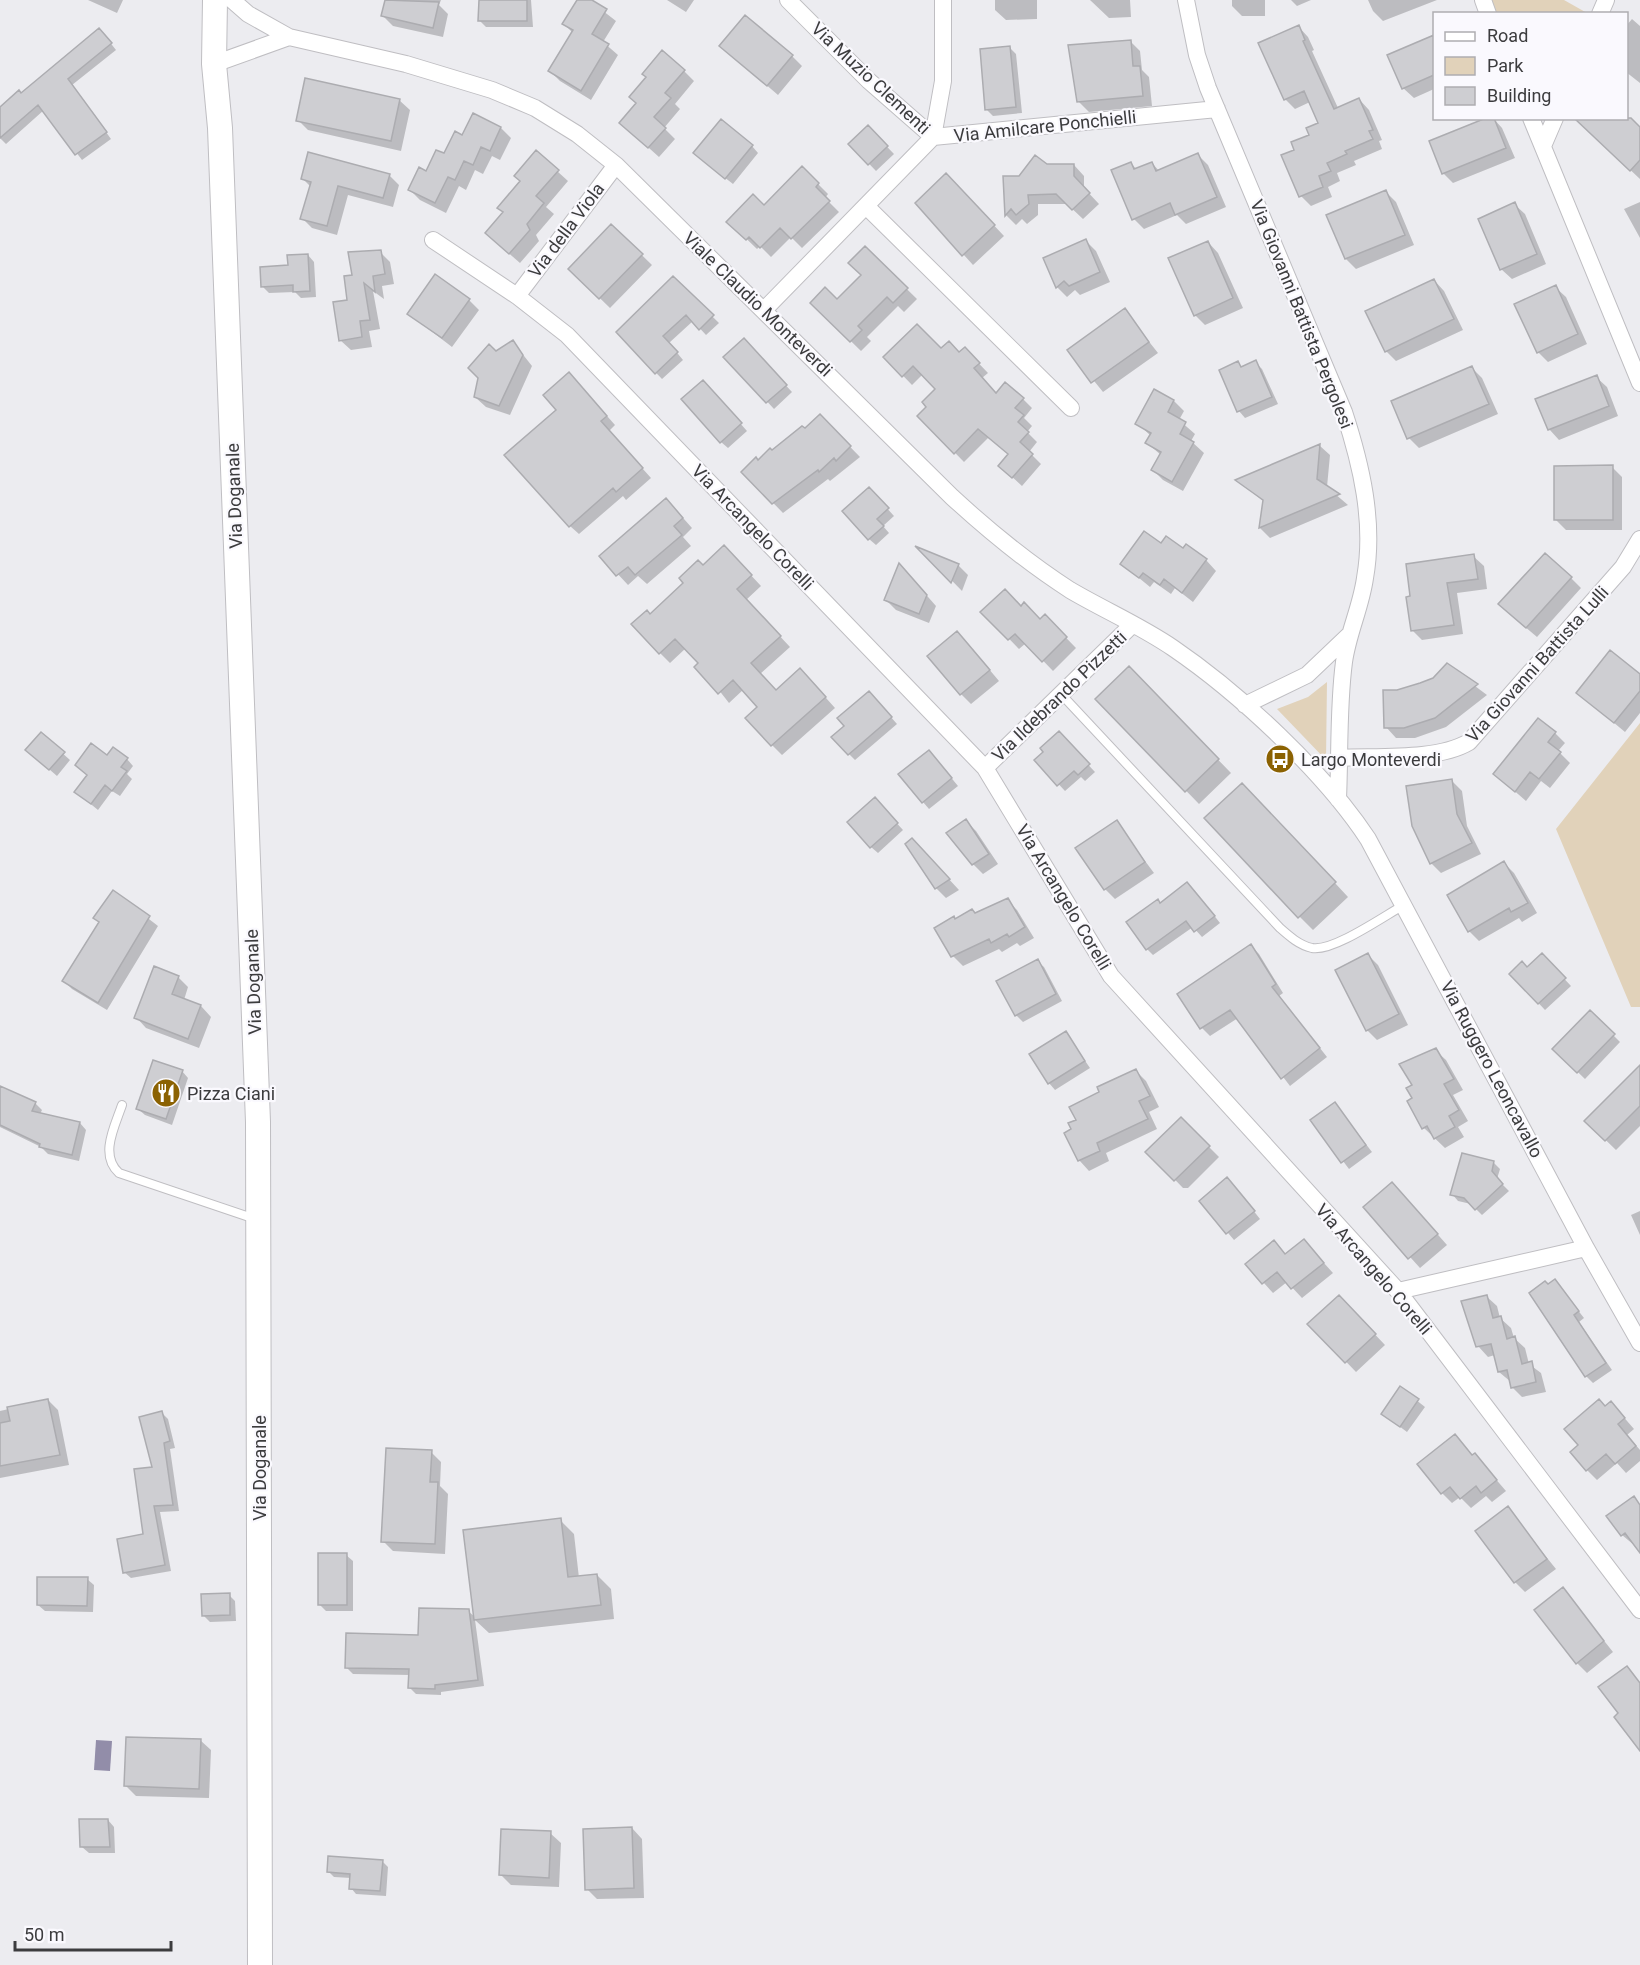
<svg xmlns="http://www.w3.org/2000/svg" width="1640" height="1965" viewBox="0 0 1640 1965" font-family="Roboto,sans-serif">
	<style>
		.green { fill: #e1d2ba }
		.water { fill: #928da9 }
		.shadow { fill: #0003 }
		.building { fill: #ceced2; stroke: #acacb0; stroke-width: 1.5 }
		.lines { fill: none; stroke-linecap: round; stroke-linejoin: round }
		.service-casing { stroke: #bfbec2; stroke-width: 10 }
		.minor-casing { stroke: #bfbec2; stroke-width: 18 }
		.secondary-casing { stroke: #bfbec2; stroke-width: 26 }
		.service { stroke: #fff; stroke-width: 8 }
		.minor { stroke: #fff; stroke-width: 16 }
		.secondary { stroke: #fff; stroke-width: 24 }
		.labels { text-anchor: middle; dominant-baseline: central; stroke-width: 4.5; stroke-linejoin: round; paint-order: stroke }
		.street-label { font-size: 18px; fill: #3c3c3e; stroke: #faf9fe }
		.poi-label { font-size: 18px; fill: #3c3c3e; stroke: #faf9fe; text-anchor: start }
	</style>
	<rect width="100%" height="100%" fill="#ececf0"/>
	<path class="green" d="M1491,0H1564L1587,13H1496Z
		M1327,682L1326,760L1277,709L1308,697Z
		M1640,723V1007H1631L1556,829Z"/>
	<path class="water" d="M96,1740L112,1741L110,1771L94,1770Z"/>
	<path class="shadow" d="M88,0H123L117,13Z
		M386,0H441L439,5L448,14L443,37L393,26L383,16Z
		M480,0H531L533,27H486L480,21Z
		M578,0H589L616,21L603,42L618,55L591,100L560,81L550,71L573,33L564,24Z
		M667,0H694L686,12Z
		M995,0H1037V19L1006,20L995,10Z
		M1090,0H1130L1131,17L1109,18Z
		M1232,0H1265V16H1242L1232,6Z
		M1291,0H1311L1297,6Z
		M1368,0H1437L1383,21L1373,11Z
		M1632,19L1640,26V83L1626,72V26Z
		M1298,26L1308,37L1314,50L1312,51L1338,108L1359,99L1369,110L1382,140L1379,141L1382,149L1354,161L1356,165L1337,173L1340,181L1328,187L1332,197L1311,206L1301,196L1296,151L1320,124L1310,102L1295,109L1285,99Z
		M105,36L116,50L72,85L111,139L82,160L44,110L6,144L0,138V109Z
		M1434,37V89L1414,98L1403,88L1389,56Z
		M1130,41L1140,51L1142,70L1149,77L1152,106L1089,112L1079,102L1070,47Z
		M721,46L792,56L802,66L778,95Z
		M1010,48L1016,54L1022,113L993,116L987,110Z
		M684,71L694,81L675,104L680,109L664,128L675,139L659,157L621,123Z
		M399,100L410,110L401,151L308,130L298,120Z
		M473,115L501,128L511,138L500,160L492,156L483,174L475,170L466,190L459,186L446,213L420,200L410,190L463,137Z
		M1626,116L1640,129V179L1591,133Z
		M1493,118L1502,128L1515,158L1453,183L1443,173Z
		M868,127L894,154L876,171L850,144Z
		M752,146L758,153L733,184L701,159Z
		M536,152L568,181L546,207L554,214L536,235L539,241L520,263L497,243L504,213Z
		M1198,155L1208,165L1226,207L1186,224L1177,215L1144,229L1134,219L1131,163L1137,170L1152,163L1160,172Z
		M1074,165L1084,176V188L1099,204L1083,219L1067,204H1038V215L1027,224L1022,219L1016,225L1006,215L1004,178L1020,177L1047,166Z
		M802,168L828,194L825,198L839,212L802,248L791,237L771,257L760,246L757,249L728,221L764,207Z
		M389,175L399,185L393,207L348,195L337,235L312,228L302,218L311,187L302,178Z
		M956,185L1004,236L973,265L917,203Z
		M1386,192L1396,202L1414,245L1356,269L1346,259Z
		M1640,202V238L1624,209Z
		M1514,204L1525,214L1546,264L1512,279L1501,269Z
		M612,226L652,265L610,308L570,269Z
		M1086,241L1096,251L1110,282L1080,295L1075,290L1067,297L1057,287L1045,259Z
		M1208,242L1218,253L1243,308L1205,325L1195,315Z
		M865,248L917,299L904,312L898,306L867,337L871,341L861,351L812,303L837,302L863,275Z
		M380,252L390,262L394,284L382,286L384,299L373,291L380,329L369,331L372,347L351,350L340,340L354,276Z
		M308,255L314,262L316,297L301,298L295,292L269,293L263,287Z
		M673,278L719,323L706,335L693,321L669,343L683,360L662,379L618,333Z
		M1434,280L1444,291L1463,330L1396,361L1386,351Z
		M1555,287L1566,297L1587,344L1548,362L1538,352Z
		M469,300L479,310L452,347L409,314Z
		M1124,310L1158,353L1103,392L1069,350Z
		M513,342L532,366L510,415L486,407L475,397L496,353Z
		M750,347L792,392L774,409L726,357Z
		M965,349L988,373L982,378L997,394L1023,399L1032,408L1024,418L1032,426L1027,432L1037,442L1029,452L1041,464L1022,486L1000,466L1009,455L989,437L964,462L919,416L928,407L937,389L923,374L912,385L885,357L941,350L960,354Z
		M1255,362L1262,369L1278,404L1245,418L1239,411L1238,363L1243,368Z
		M1472,368L1482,378L1498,414L1419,448L1409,438Z
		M1596,377L1607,387L1618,416L1559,440L1549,429Z
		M578,383L615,425L609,431L651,478L626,500L623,496L579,534L570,526L558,411Z
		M709,388L747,431L728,448L721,442Z
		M1155,391L1174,401L1184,411L1179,420L1195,434L1191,441L1204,453L1183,491L1163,480L1153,470L1161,455L1147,443L1151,436L1137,423Z
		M820,416L860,457L830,481L828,479L783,513L743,472L805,430Z
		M1320,446L1330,455L1327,487L1348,505L1270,538L1260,528L1264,502L1238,480Z
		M1612,467L1622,477V530H1566L1556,520Z
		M875,495L894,516L883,526L889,533L876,545L869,539Z
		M676,510L692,528L683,537L691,546L647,584L638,576L628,585L601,556Z
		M1161,545L1183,550L1206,560L1216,571L1193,602L1175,588L1171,594L1154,582L1150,587L1122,564Z
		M922,550L958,565L968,575L962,591Z
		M1473,556L1484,566L1487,589L1457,593L1463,634L1422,640L1412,630L1407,598Z
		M734,557L761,586L746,600L790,647L760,674L776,692L810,680L835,708L782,755L772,745L760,707L744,689L729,703L686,648L670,663L660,653L651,616L703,567Z
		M900,565L936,606L929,623L896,610L886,600Z
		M1571,578L1581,588L1537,637L1510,614Z
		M1021,608L1041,621L1045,616L1076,648L1053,671L1026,643L1019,649L983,612Z
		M967,643L999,681L971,704L961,694Z
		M1447,665L1487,695L1446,727L1415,738H1396L1386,727L1398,692L1433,679Z
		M1129,668L1231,773L1199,804L1097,699Z
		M1640,676V713L1625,732L1578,693Z
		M875,699L897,724L855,760L849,754Z
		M1555,733L1565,743L1558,751L1570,763L1550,788L1541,781L1526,801L1495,774Z
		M41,734L70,760L57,776L34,756Z
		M1065,740L1095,772L1085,781L1081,777L1065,791L1036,760Z
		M935,758L958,786L929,809L923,802Z
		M127,759L133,766L127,774L132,779L120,796L112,791L98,810L76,792Z
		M1452,781L1462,791L1467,826L1481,854L1441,873L1431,863Z
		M1256,798L1348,897L1313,930L1299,916Z
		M881,806L903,830L878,853L871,847Z
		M966,821L976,831L998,864L983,874L973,864Z
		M1116,822L1154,873L1115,899L1105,889Z
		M922,850L959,890L946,898L936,888Z
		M1504,863L1514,873L1537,913L1522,922L1519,918L1479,941L1469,931Z
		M1194,890L1220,923L1202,937L1193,927L1153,955L1147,949L1161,905Z
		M114,892L158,926L107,1010L72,989L64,981L100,922Z
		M1007,900L1017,910L1034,938L1020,946L1017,943L1002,952L999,949L963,966L953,956L936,928L976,915Z
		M1251,946L1259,954L1283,993L1279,996L1327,1057L1290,1086L1238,1018L1210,1036L1202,1028Z
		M1368,955L1378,965L1408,1025L1377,1040L1367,1030Z
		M1542,955L1571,986L1545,1010L1511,974L1527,969Z
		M1037,961L1044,967L1062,1001L1023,1022L1016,1015Z
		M178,977L188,987L184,1000L201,1006L211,1017L199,1048L146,1028L136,1017Z
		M1590,1012L1620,1042L1585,1079L1554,1049Z
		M1066,1033L1090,1068L1055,1090L1049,1083Z
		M1435,1050L1446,1060L1463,1090L1453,1095L1468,1121L1458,1127L1464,1137L1445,1148L1424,1128L1414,1099V1086Z
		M1640,1067V1126L1616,1150L1586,1121Z
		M182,1071L188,1078L172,1125L145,1115L138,1109Z
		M1136,1071L1146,1081L1159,1107L1149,1112L1157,1129L1106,1153L1109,1161L1089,1171L1079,1160L1073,1130L1101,1093Z
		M0,1087L35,1103L42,1110L40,1114L80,1123L86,1130L79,1161L48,1154L41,1147L0,1127Z
		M1335,1104L1372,1152L1349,1169L1312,1120Z
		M1181,1119L1219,1157L1188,1188H1183L1148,1152Z
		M1494,1163L1500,1169L1497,1179L1509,1191L1482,1215L1471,1204L1458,1201L1452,1194Z
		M1234,1186L1260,1219L1234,1240L1201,1201Z
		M1402,1194L1447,1245L1420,1268L1365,1207Z
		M1640,1211V1235L1631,1215Z
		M1304,1241L1333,1273L1302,1298L1287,1282L1273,1293L1247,1264L1274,1242L1286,1255Z
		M1555,1281L1584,1318L1579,1322L1612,1370L1593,1383L1586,1376L1548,1286Z
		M1486,1296L1497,1306L1500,1318L1511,1328L1514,1338L1525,1348L1529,1364L1541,1373L1546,1392L1522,1397L1512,1387L1511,1382L1499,1372L1495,1355L1488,1357L1478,1346Z
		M1349,1307L1385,1345L1356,1372L1310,1324Z
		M1401,1388L1425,1407L1407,1432L1383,1414Z
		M48,1400L58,1410L69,1465L0,1478V1411Z
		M1606,1408L1621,1414L1634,1429L1627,1435L1640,1450V1461L1626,1473L1617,1463L1597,1480L1587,1470L1580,1445Z
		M161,1412L168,1419L175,1448L170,1449L179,1511L160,1512L171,1571L131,1578L124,1572L145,1535Z
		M431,1452L441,1462L440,1486L448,1494L445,1554L393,1551L383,1541Z
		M1475,1455L1506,1491L1492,1502L1486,1496L1471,1508L1460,1497L1452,1503L1442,1493Z
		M1634,1498L1640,1505V1550L1622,1535Z
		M1507,1508L1556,1569L1525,1592L1515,1582Z
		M560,1520L574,1534L579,1578L597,1575L611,1589L614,1619L489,1633L475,1620L484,1686L441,1692V1695L416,1694L409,1687L410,1675L353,1674L347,1668L420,1637L468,1611L475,1617Z
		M346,1555L353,1561V1611H326L320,1605Z
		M87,1579L94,1585L93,1612L45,1611L38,1605Z
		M1563,1589L1613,1652L1587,1673L1577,1663Z
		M229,1595L235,1601L236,1621L210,1622L203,1615Z
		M200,1740L211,1750L209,1798L136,1796L126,1786Z
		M108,1820L114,1827L115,1853H89L82,1847Z
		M632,1828L642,1839L644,1898L597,1899L587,1889Z
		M550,1833L561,1843L559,1887L511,1885L501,1875Z
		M382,1861L388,1867L386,1896L356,1894L351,1888V1878L334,1877L328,1871Z"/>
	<path class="building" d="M385,0L439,2L433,28L381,16Z
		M479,0H527V21H478Z
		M577,0H592L607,9L592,34L609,44L581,91L548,71L573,30L562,24Z
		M745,15L793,55L767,86L719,46Z
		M1299,25L1305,40L1303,41L1334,109L1359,98L1373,130L1369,131L1373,139L1345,151L1347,154L1327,163L1331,171L1319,176L1323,187L1299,197L1281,155L1294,150L1291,142L1309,135L1306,128L1318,123L1304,91L1284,100L1258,43Z
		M99,28L112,43L68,79L107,132L75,155L38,105L0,138V107L19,90L21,93Z
		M1434,35V75L1402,89L1387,55Z
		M1131,40L1133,66H1140L1143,96L1077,102L1068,45Z
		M1010,46L1016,107L985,110L980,49Z
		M662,50L685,70L665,93L671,98L654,117L666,128L648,148L619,123L636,103L629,97L646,77L642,74Z
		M305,78L400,99L391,141L296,121Z
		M473,113L501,127L490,151L481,147L473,165L464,161L455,180L448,177L435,203L408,190L419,167L426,171L436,150L444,153L455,131L462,135Z
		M1486,118H1494L1506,148L1442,174L1429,141Z
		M1574,118H1631L1640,127V160L1630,171Z
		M721,119L753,145L725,179L693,153Z
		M868,125L888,146L868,165L848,144Z
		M536,150L559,170L536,196L544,203L527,224L530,230L509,254L485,233L503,212L497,208L520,181L514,176Z
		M308,152L390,174L383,198L338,186L327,226L300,219L311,182L301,179Z
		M1198,153L1217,197L1175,215L1170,203L1132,220L1111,170L1131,162L1134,169L1152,162L1156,171Z
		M1035,155L1047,164H1074V176L1090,193L1072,210L1056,194L1028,195L1029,204L1016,215L1011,209L1005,216L1003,176H1019Z
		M802,166L819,183L816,187L830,201L791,239L780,228L760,248L749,237L746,240L726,222L753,194L764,205Z
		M946,173L995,225L962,256L915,203Z
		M1386,190L1405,235L1345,259L1326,215Z
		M1515,202L1537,254L1500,270L1478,219Z
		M611,224L643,254L599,299L568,269Z
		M1086,239L1100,272L1069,286L1064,281L1056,288L1043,258Z
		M1208,241L1233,298L1194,316L1168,258Z
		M865,246L908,288L893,303L887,297L858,326L862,330L850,342L810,303L825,287L837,299L861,275L848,263Z
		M381,250L385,274L373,276L375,292L364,283L370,320L360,321L362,337L339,341L333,302L347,300L344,276L352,275L348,252Z
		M308,254L310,291L293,292V285L261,287L260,267L288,265L287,255Z
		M435,274L470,299L442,338L407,314Z
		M673,276L714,315L699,330L686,315L663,336L678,352L655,374L616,332Z
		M1434,279L1454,319L1385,352L1365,311Z
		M1556,285L1578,334L1537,353L1514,304Z
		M1125,308L1149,342L1091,383L1067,350Z
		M917,324L941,348L949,341L959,352L965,347L980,363L974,368L996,393L1005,382L1024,398L1015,408L1024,415L1018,422L1029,432L1020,442L1033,454L1012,478L998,466L1008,454L978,429L954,454L917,416L926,407L922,402L935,389L913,366L902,377L883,357Z
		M744,338L787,385L766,403L723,357Z
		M513,340L523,355L499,406L474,397L478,378L468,368L489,344L496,351Z
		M1256,360L1272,397L1237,412L1219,370L1238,361L1241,367Z
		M1472,366L1489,404L1407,439L1391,401Z
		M569,372L607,416L601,421L643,468L616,492L613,488L569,527L504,455L556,410L543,395Z
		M1597,375L1609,406L1548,430L1535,399Z
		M703,380L742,423L720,443L681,399Z
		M1154,389L1174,400L1168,412L1186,422L1180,434L1194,442L1172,482L1151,470L1161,452L1145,443L1151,433L1135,424Z
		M820,414L851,446L836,461L834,458L819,472L818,470L772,504L741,472L756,457L758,460L770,448L772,450L802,426L805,428Z
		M1320,444L1317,479L1340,494L1259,528L1263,500L1235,480Z
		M1613,465V520H1554V466Z
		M869,487L889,508L877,519L884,526L868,540L842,511Z
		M666,498L683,518L674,526L682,535L635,575L628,567L616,576L599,556Z
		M1144,531L1161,543L1166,536L1183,548L1186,544L1207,559L1182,593L1164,579L1160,585L1143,573L1139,578L1120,564Z
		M724,545L752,575L737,589L781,636L751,663L776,690L800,668L826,697L771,746L745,718L757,707L733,680L718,694L694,667L698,663L675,639L659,654L631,624L647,610L650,614L683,583L679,578L698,560L703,565Z
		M915,546L959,564L951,583Z
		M1545,553L1572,577L1526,628L1498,604Z
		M1474,554L1478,579L1447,583L1454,625L1411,631L1406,597L1410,596L1406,564Z
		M899,563L927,595L919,614L884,600Z
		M1005,589L1021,606L1024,602L1040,619L1045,614L1067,637L1042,662L1015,634L1008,640L980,612Z
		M957,631L990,670L960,695L927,656Z
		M1610,650L1640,674V691L1614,723L1576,693Z
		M1447,663L1478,684L1435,718L1404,728H1384L1383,690H1397L1420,683L1433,678Z
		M1129,666L1219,759L1185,792L1095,699Z
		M869,691L892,717L848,755L831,737L844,726L837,718Z
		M1538,718L1556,732L1548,742L1561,752L1539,779L1530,772L1515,792L1493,774Z
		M1059,731L1090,764L1078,775L1074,771L1057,786L1034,760L1043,752L1040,748Z
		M41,732L65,752L49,770L25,750Z
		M91,743L107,755L113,747L128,758L121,767L127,771L112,791L105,785L91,804L74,792L87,775L75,765Z
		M929,750L952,778L922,803L898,774Z
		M1452,779L1457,814L1472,843L1430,864L1412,826L1406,786Z
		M1242,783L1336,882L1298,918L1204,818Z
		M875,797L898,823L870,848L847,822Z
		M966,819L989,854L972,865L946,833Z
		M1117,820L1145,862L1104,890L1075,848Z
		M912,838L950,879L935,889L905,844Z
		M1504,861L1528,903L1511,912L1509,908L1468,932L1447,895Z
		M1187,882L1215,916L1194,932L1186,921L1146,950L1126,922L1158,899L1160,903Z
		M113,890L150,916L98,1003L62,981L99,922L93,918Z
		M1008,898L1025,927L1009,937L1007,934L991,943L989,939L951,957L934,928L954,916L955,919L972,909L975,913Z
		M1251,944L1276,984L1272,987L1320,1048L1281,1079L1230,1010L1200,1029L1177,994Z
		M1368,953L1399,1014L1366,1031L1335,970Z
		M1542,953L1566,978L1538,1004L1509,974L1522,961L1527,967Z
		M1038,959L1056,994L1015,1016L996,981Z
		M154,966L179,976L172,994L201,1005L188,1039L134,1018Z
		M1590,1010L1615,1034L1577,1073L1552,1049Z
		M1066,1031L1085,1061L1048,1084L1029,1054Z
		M1436,1048L1454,1079L1444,1084L1459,1110L1449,1116L1455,1127L1434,1139L1427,1126L1422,1129L1407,1101L1412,1098L1406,1088L1412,1085L1399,1064Z
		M153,1060L183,1070L166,1119L136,1109Z
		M1640,1065V1106L1605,1141L1584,1121Z
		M1136,1069L1150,1096L1139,1101L1148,1119L1097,1143L1100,1151L1078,1161L1064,1133L1071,1129L1068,1123L1076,1120L1069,1107L1099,1092L1097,1087Z
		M0,1086L36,1102L32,1111L80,1122L72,1155L39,1147L40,1144L0,1125Z
		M1335,1102L1366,1145L1341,1163L1310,1120Z
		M1181,1117L1210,1146L1174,1181L1145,1152Z
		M1462,1153L1494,1161L1492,1171L1503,1184L1475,1210L1464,1198L1450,1195Z
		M1227,1177L1255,1211L1226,1234L1199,1201Z
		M1392,1182L1438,1234L1408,1259L1363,1207Z
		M1304,1239L1324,1263L1291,1289L1277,1272L1262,1284L1245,1264L1274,1240L1285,1254Z
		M1555,1279L1579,1311L1574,1315L1606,1363L1585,1377L1529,1293L1545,1281L1548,1284Z
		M1339,1295L1376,1334L1345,1363L1307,1324Z
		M1487,1295L1493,1318L1501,1316L1507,1339L1515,1336L1522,1364L1532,1361L1536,1382L1511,1388L1507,1370L1498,1372L1491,1344L1476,1347L1461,1301Z
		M1400,1386L1419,1399L1400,1427L1381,1414Z
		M48,1399L60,1455L0,1466V1423L10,1421L7,1407Z
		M1599,1399L1605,1406L1611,1401L1625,1418L1618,1424L1636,1446L1615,1464L1606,1454L1586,1471L1570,1452L1578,1445L1564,1429Z
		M162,1411L170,1441L164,1443L173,1505L154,1506L165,1565L123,1573L117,1539L143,1534L134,1469L152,1467L139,1417Z
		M1455,1434L1472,1455L1475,1453L1497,1480L1481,1493L1476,1486L1460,1499L1450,1487L1441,1494L1417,1464Z
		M386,1448L432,1450L430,1482H438L435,1544L381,1542Z
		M1634,1496L1640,1505V1553L1625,1533L1621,1536L1606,1516Z
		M1508,1506L1547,1559L1514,1583L1475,1531Z
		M561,1518L568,1577L597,1574L601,1605L474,1620L463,1530Z
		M318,1553H347V1605H318Z
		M37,1577H88L87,1606L37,1605Z
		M1563,1587L1604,1641L1576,1664L1534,1610Z
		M230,1593V1615L202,1616L201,1594Z
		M419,1608L469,1609L478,1680L435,1685V1689L408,1688L409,1669L345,1668L346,1633L418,1635Z
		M1627,1666L1640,1683V1751L1614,1717L1618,1713L1598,1687Z
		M126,1737L201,1739L199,1789L124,1786Z
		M79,1819H108L110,1847H80Z
		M632,1827L634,1888L585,1890L583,1829Z
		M501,1829L551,1831L549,1878L499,1875Z
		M328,1856L383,1860L380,1891L349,1889L350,1874L327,1872Z"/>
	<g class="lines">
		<g class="service-casing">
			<path id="service" d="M1061,694L1280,928C1289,936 1299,945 1312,948C1333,952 1384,916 1404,905
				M122,1105C115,1126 99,1155 119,1173L255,1219"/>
		</g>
		<g class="minor-casing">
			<path id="minor" d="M232,0L248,14L289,37
				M788,0L869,81L933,137
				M1186,0L1197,55L1208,88L1344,412C1361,464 1375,522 1365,578C1361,607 1348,633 1344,662C1338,707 1340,754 1338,799
				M1483,0L1488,14
				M1600,14L1606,0
				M214,64L289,37L406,64L492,90L535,108L577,134L616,165L952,497C989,531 1028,563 1070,590C1104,610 1141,626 1173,648C1239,693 1324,772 1368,839L1586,1248L1640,1343
				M1531,118L1640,383
				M933,137L943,81V0
				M1543,146L1555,118
				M866,206L1071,408
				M433,240L517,296L567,335L985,768L1111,976L1398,1291L1640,1610
				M517,296L616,165
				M765,309L933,137L1217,109
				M1245,705L1307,675L1348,636
				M1339,758C1377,756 1437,761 1469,742L1623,567L1640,539
				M985,768L1133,624
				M1398,1291L1586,1248"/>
		</g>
		<g class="secondary-casing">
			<path id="secondary" d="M215,0L214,64L220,128L258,1122L260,1965"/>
		</g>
		<use href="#service" class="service"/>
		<use href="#minor" class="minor"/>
		<use href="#secondary" class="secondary"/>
	</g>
	<defs>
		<g id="bus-disc" transform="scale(1.5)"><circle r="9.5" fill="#8b6202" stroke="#faf9fe"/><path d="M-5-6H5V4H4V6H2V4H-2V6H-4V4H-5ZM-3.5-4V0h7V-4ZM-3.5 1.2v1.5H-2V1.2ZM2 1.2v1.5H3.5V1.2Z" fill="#fff"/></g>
		<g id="restaurant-disc" transform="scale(1.5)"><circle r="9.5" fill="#8b6202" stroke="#faf9fe"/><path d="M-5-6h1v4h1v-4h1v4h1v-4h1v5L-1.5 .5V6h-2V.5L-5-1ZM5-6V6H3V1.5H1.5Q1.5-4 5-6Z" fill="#fff"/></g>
	</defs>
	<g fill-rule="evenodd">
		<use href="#bus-disc" x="1280" y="759"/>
		<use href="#restaurant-disc" x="166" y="1093"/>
	</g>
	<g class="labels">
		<g class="street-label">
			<text transform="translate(871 78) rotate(43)">Via Muzio Clementi</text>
			<text transform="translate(1045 126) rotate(-6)">Via Amilcare Ponchielli</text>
			<text transform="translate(566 230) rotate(-53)">Via della Viola</text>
			<text transform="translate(758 304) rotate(44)">Viale Claudio Monteverdi</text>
			<text transform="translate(1302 314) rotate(68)">Via Giovanni Battista Pergolesi</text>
			<text transform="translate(234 496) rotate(-92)">Via Doganale</text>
			<text transform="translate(753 527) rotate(46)">Via Arcangelo Corelli</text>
			<text transform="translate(1537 664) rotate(-48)">Via Giovanni Battista Lulli</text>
			<text transform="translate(1059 696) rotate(-44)">Via Ildebrando Pizzetti</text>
			<text transform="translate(1064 897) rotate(59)">Via Arcangelo Corelli</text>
			<text transform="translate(253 982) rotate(-92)">Via Doganale</text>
			<text transform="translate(1492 1069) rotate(62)">Via Ruggero Leoncavallo</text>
			<text transform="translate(1374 1269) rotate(49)">Via Arcangelo Corelli</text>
			<text transform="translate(259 1468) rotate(-90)">Via Doganale</text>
		</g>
		<g class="poi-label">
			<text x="1301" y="759">Largo Monteverdi</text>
			<text x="187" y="1093">Pizza Ciani</text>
		</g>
	</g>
	<rect x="1433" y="12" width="195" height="108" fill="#faf9fe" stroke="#aeadb1" stroke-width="1.5"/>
	<rect x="1445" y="32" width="30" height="9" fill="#ffffff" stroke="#aeadb1" stroke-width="1.5"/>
	<text x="1487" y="42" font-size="18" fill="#3c3c3e">Road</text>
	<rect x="1445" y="57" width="30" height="18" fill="#e1d2ba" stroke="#aeadb1" stroke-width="1.5"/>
	<text x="1487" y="72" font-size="18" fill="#3c3c3e">Park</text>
	<rect x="1445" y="87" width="30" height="18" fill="#ceced2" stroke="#aeadb1" stroke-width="1.5"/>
	<text x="1487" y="102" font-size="18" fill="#3c3c3e">Building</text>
	<path d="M15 1941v9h156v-9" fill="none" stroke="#3c3c3e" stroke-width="3"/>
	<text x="24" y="1941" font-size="18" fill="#3c3c3e" stroke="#faf9fe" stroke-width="4.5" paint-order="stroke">50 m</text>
</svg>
